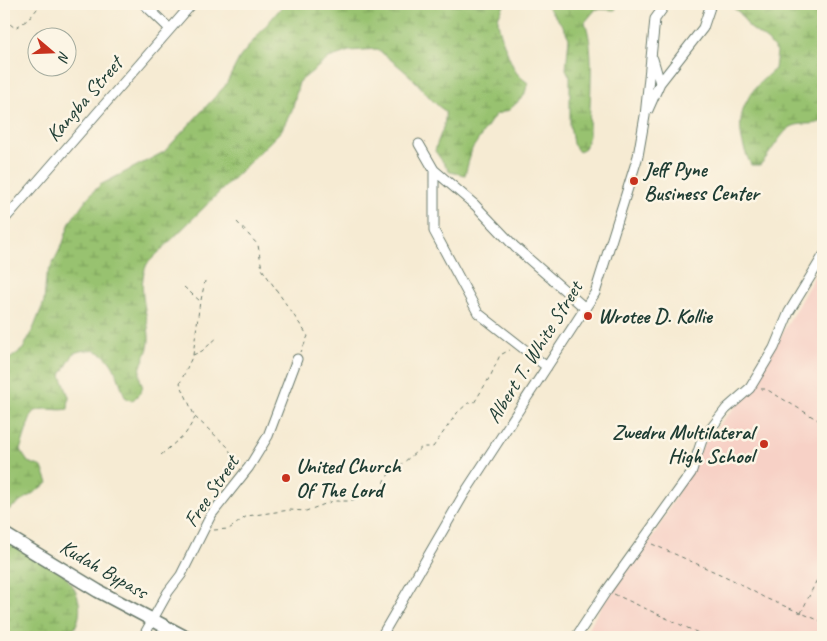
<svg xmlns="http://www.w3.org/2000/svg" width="827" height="641" viewBox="0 0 827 641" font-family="Caveat,sans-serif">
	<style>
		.built { fill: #f7d1c6 }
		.wetland { fill: url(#wetland-marsh); stroke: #5c8052 }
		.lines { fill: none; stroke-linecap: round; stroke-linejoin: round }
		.street-casing { stroke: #6a7a6c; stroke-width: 11 }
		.secondary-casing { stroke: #6a7a6c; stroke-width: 15 }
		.path { stroke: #6a7a6c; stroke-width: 1; stroke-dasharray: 4 4; stroke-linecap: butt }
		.street { stroke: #fff; stroke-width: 9 }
		.secondary { stroke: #fff; stroke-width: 12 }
		.poi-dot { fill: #c8321e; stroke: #fcf5e5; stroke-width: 2 }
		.labels { text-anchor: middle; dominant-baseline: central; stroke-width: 5; stroke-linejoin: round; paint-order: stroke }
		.street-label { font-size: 21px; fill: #1f3d34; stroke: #fcf5e5 }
		.poi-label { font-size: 21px; font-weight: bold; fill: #1f3d34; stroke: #fcf5e5; text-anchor: start }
	</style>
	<defs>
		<pattern id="wetland-marsh" width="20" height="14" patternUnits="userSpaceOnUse" patternTransform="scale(1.25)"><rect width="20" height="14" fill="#98c26f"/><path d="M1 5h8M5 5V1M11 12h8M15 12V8" fill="none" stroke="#7b9f5c"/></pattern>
	</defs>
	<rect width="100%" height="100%" fill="#fcf5e5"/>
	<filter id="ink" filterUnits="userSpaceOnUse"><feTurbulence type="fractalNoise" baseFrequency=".02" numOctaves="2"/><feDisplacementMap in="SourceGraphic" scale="10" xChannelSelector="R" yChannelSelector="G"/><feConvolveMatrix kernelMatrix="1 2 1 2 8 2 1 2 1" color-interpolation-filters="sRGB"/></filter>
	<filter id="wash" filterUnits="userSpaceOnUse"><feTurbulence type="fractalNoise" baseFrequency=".0096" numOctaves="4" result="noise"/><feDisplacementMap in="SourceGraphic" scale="20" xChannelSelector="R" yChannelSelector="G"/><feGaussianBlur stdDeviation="1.12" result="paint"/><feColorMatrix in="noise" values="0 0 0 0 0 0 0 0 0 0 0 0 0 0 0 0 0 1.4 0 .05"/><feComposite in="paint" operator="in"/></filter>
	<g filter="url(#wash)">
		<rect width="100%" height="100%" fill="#f6ebd3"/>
		<path class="built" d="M823,261V637H583L604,602L657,531L707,438L749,392Z"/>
		<path class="wetland" d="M284,4H505C503,8 499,14 498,19C497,28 511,64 516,72C519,76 524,80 528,83L524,96L509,110L495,115L472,149L465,175L450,172L435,151C438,137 447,126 445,111C433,103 427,94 417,83C405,70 391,60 377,49L349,51L329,58L299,82L292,110L281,131L147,264C136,288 148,312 149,337C150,350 142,359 140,371C138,389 151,383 132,401L125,397C116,371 108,340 74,353L61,375L69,397L68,409C54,412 45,405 32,413L20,450L28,462L42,467L48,483L4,513V363L23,349L34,327L44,302L46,277L63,243L70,222L87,198L100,185L164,152L225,86L240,57Z
			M545,4H618L615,10L596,9L585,22C596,51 589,104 589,136L585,148L579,152L573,144L570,125V77L566,69L569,38L563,26Z
			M728,4H823V41L819,55L823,58V121C813,126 803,122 793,126C782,130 770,155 760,165H751C731,124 740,97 775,69L777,52L768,41L749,27L740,13Z
			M4,531C31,550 86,576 79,616C78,623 73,631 70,637H4Z"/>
	</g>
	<g filter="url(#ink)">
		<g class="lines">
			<g class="street-casing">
				<path id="street" d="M144,4L170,29
					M653,59L660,83
					M648,110L660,83L703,28L711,4
					M419,144L434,170L475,205L515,247L585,308
					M434,170V231L478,313L547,367
					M4,220L192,4
					M143,637L168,592L181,575L211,515L249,467L268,436L297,359
					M381,637L464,494L595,293L638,156L645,116L655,19L666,4
					M576,637L607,590L691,473L702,440L726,409L750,388L774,348L789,312L823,256"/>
			</g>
			<g class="secondary-casing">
				<path id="secondary" d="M4,534L98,591L185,637"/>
			</g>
			<path class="path" d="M4,21L5,20L15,28L29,19L41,4
				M237,222L258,245L262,269L308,336L301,352
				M184,287L200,301L193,355L180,383L195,417L228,447L237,467
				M201,300L205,281
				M193,355L202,351L218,337
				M761,389H766L823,423
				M161,455L186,433L195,418
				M214,530L229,529L247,516L290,510L306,511L333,501H349L381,492L385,478L422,447H433L457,413L468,403H474L491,375L500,355L510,350
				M652,544L731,579L765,598L823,622
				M614,594L707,637
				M801,613L823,567"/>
			<use href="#street" class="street"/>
			<use href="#secondary" class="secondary"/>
		</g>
	</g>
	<g class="poi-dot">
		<circle cx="634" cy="181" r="5"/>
		<circle cx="588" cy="316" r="5"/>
		<circle cx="764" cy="444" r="5"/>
		<circle cx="286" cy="478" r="5"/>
	</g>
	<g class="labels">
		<g class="street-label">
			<text transform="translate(84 99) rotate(-49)">Kangba Street</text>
			<text transform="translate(534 352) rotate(-58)">Albert T. White Street</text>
			<text transform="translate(211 491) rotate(-56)">Free Street</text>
			<text transform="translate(104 569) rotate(30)">Kudah Bypass</text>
		</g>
		<g class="poi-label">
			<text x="644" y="169">Jeff Pyne<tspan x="644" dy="24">Business Center</tspan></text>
			<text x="598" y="316">Wrotee D. Kollie</text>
			<text x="754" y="432" text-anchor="end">Zwedru Multilateral<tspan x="754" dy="24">High School</tspan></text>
			<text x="296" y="466">United Church<tspan x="296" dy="24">Of The Lord</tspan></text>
		</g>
	</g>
	<rect width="827" height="641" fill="none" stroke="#fcf5e5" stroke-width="20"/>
	<g transform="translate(52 52) rotate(109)"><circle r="24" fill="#fcf5e5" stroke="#a4ab9e"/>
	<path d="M0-4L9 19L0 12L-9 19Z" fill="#c8321e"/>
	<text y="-8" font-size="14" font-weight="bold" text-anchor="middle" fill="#1f3d34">N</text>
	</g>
</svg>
